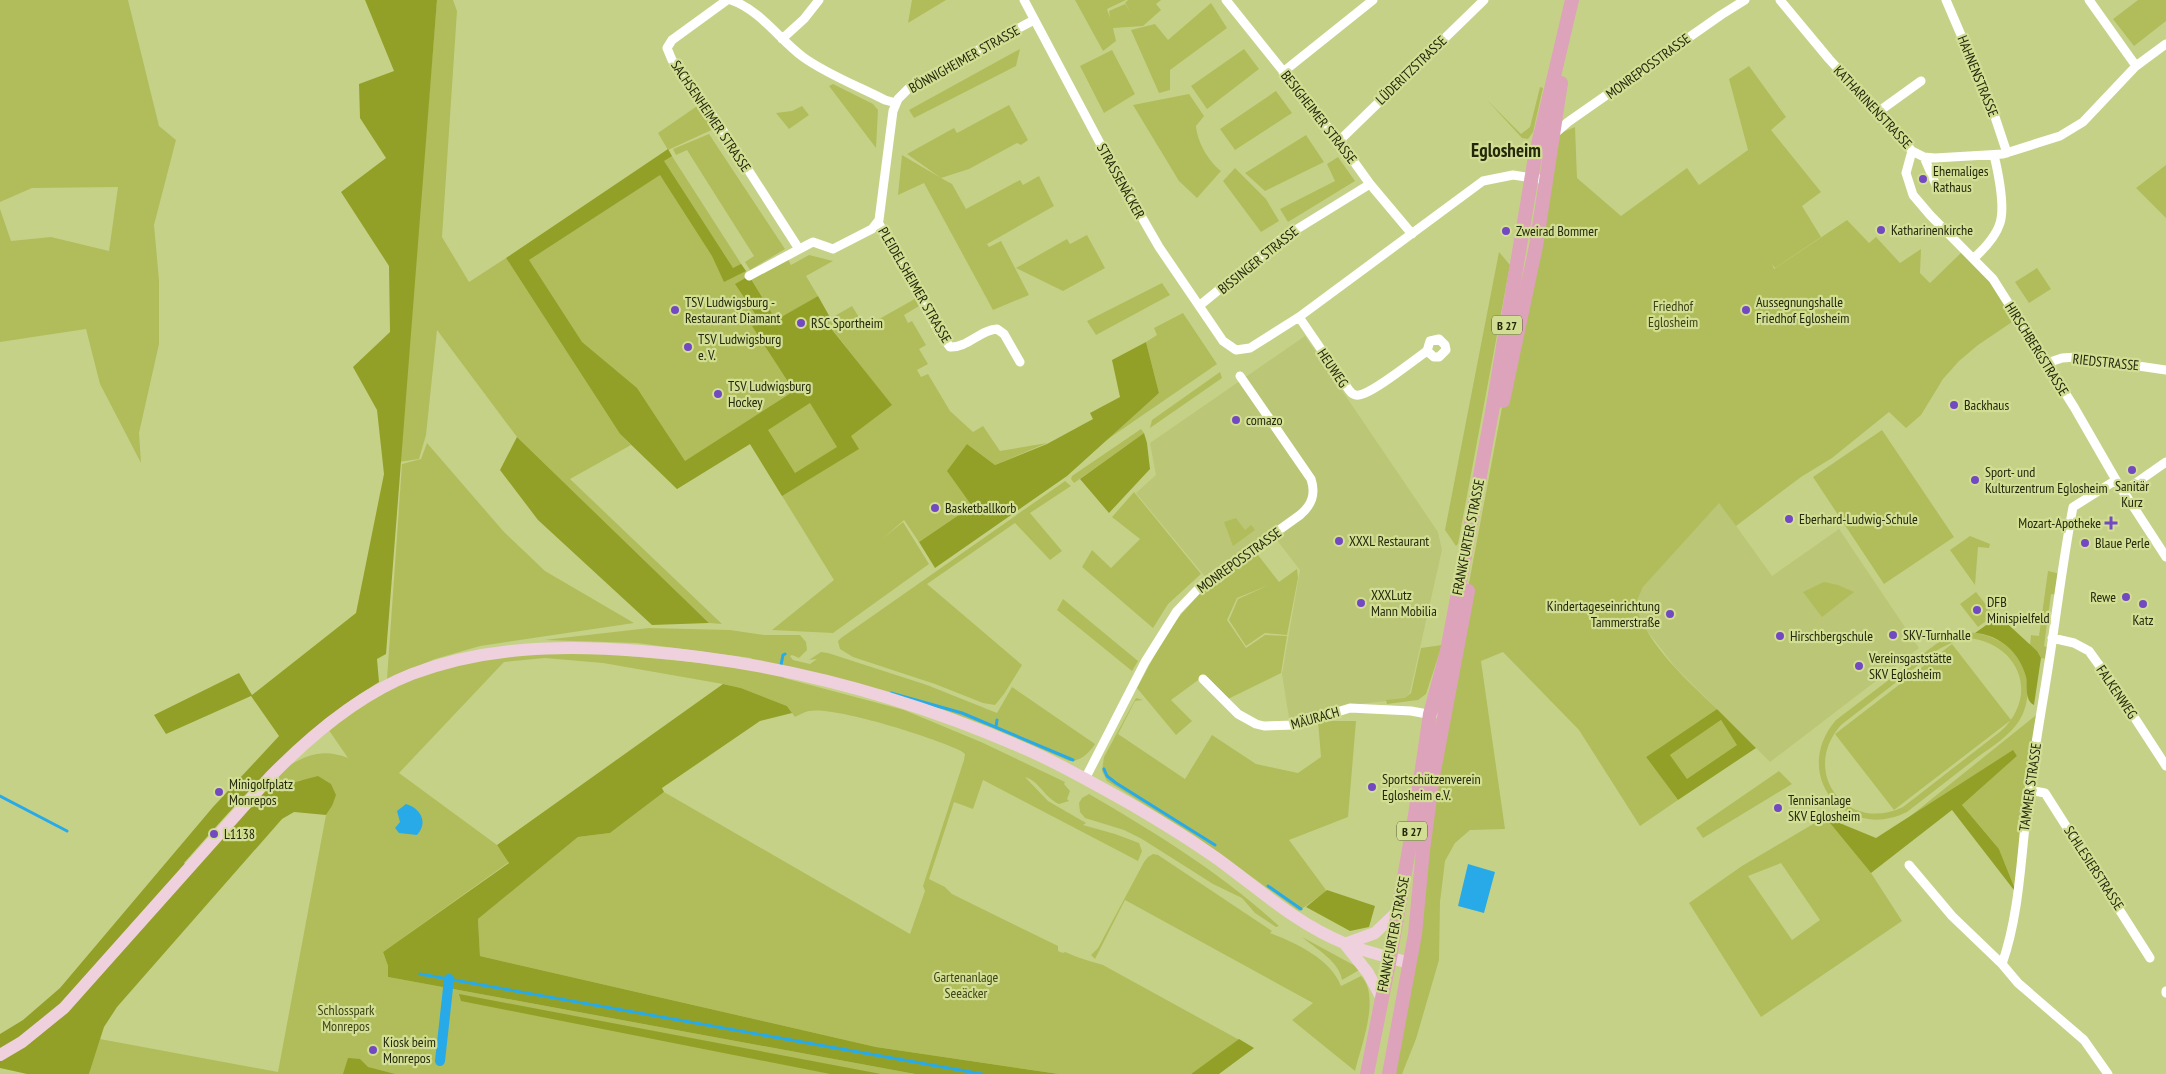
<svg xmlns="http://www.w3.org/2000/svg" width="2166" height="1074" viewBox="0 0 2166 1074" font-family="'PT Sans Narrow',sans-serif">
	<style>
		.built { fill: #bbc676 }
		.green { fill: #b1bd5b; fill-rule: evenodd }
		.forest { fill: #93a028; fill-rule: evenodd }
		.water { fill: #28aae8 }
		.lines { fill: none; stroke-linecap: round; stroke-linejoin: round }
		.stream { stroke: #28aae8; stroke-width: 3 }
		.canal { stroke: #28aae8; stroke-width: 10 }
		.minor { stroke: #fff; stroke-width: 9 }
		.secondary { stroke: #eed1dd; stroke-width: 12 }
		.primary { stroke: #dda3bb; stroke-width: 14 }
		.poi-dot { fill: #7349c2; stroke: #d3de95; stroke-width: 2 }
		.labels { text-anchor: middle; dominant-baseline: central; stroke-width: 4.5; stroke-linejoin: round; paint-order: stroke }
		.shield { fill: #d3de95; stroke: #595f34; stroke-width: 1 }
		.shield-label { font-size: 12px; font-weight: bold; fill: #25290b }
		.street-label { font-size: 14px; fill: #25290b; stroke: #d3de95 }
		.poi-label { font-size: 14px; fill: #25290b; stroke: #d3de95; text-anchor: start }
		.park-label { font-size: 14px; fill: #3e4314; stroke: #d3de95 }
		.district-label { font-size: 19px; font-weight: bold; fill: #25290b; stroke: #d3de95 }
	</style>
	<rect width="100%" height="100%" fill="#c6d188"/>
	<path class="built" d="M1305,336L1438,532L1442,550L1410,692L1405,699L1339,706L1289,718L1282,674L1300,570L1272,534L1207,579L1136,493L1156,475L1150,443Z
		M1719,502L1772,576L1839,529L1919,648L1770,762L1676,668L1641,623L1635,605L1643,587Z"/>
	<path class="green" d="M0,0H128L159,126L176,140L154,225L159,280V344L139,433L141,463L100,384L86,329L0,342V209L11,241L51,237L109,251L118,187L32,188L0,202Z
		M437,0H453L457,11L442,237L469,282L506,258L620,434L631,445L570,479L722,624L709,623L517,437L437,330L426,435L419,459L399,462Z
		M912,0H946L908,23Z
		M1075,0H1126L1107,9L1110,18L1109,11L1125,4L1131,13L1125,3L1128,0H1161L1156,4L1161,10L1143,26L1113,28L1116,41L1103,51Z
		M2138,0H2166V21L2134,46L2113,19Z
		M1211,3L1227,28L1170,70V90L1159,93L1131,30L1155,24L1168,40Z
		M1020,49L1016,66L914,118L909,110Z
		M1244,49L1259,69L1207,109L1191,86Z
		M1112,50L1135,94L1104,113L1080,66Z
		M1749,66L1786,117L1771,130L1821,192L1802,206L1821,237L1775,268L1772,264L1774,269L1847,220L1869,243L1876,237L1900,263L1921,249L1920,273L1930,283L1965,249L2018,318L1978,345L1959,361L1943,379L1921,415L1906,428L1889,412L1832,458L1801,477L1736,526L1719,503L1643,587L1635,605C1649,647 1686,679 1717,709L1646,757L1678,800L1640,826L1579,730L1503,652L1481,661L1505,829L1470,830L1455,843L1445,861L1440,902L1439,960L1416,1039L1402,1074H1389L1444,716L1553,136L1575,127L1577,178L1621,216L1687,168L1699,185L1748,150L1729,79Z
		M833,84L873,104L878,110L876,148L829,86Z
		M1540,87L1543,88L1533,132L1528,139L1522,138L1486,99L1521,134L1530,127Z
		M1276,91L1292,113L1235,150L1220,129Z
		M1189,94L1204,116L1196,126C1197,141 1208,161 1221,171L1197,198L1179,181L1133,105Z
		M703,102L720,126L668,150L749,276L786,256L791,265L809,255L833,261L806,276L818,296L777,320L891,405L826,321L852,306L865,327L920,296L924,303L904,315L908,323L912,321L926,345L919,349L928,364L917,370L921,377L928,374L950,411L973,432L983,426L1000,451L1047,443L995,465L967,444L972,506L919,542L904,520L882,539L903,522L929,564L833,633L772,630L834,580L750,444L677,489L517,251L668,150L658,133Z
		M1009,105L1028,140L1021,145L1017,143L969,169L941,178L952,184L966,209L1020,180L1023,185L1039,176L1054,206L987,244L989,247L1001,241L1029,295L993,310L924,183L898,195L902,155L941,178L907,154L954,128L957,133Z
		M802,106L809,115L789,129L776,113L792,111Z
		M709,134L785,249L750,270L745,262L754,256L687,150L676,155L673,149Z
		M1306,135L1324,162L1265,191L1245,173Z
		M1338,157L1355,181L1288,222L1280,209L1335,181L1327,164Z
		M2166,165V218L2136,188Z
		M1235,168L1266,199L1279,221L1261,232L1223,181Z
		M1087,235L1105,268L1063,291L1016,268L1067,239L1070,244Z
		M1499,252L1510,265L1458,544L1456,546L1445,530Z
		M2037,268L2051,289L2029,303L2015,282Z
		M1162,283L1170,295L1096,335L1087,321Z
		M1183,313L1217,364L1031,492L1159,393L1146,342L1157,335L1154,328Z
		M1220,372L1222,378L1150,428L1152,420Z
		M1141,429L1144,433L1074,483L1071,479L1072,476Z
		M1882,430L1954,537L1884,584L1813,477Z
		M427,443L504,532L545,571L634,623L480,646L435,659L387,679L402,464L421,459Z
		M1065,481L1071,486L1030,513L1062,551L1050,560L1015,523L927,584L1022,665L1004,694L995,705L983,703L935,684L853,657L840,649L838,641L841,638Z
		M1134,492L1201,574L1168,604L1153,628L1082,567L1092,550L1111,568L1140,539L1112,517Z
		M1236,518L1245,530L1251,525L1255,530L1233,546L1224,522Z
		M1970,536L1990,544L1989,548L1978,547L1975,585L1950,550Z
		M1258,555L1279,582L1297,569L1298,578L1287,635L1265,633L1246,646L1229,620L1238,599L1269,585L1237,598L1227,620L1246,648L1265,635L1287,636L1281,673L1228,699L1205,675L1171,700L1192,721L1176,735L1137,688L1170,627L1202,591L1233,565Z
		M2048,571L2061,574L2058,595L2051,594L2044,646L2051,649L2049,659L2041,658L2030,645L2031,635L2039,636Z
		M1824,582L1838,585L1854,592L1822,617L1803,592Z
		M1976,592L1994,615L1978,627L1960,604Z
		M1063,599L1138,661L1132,671L1057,610Z
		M649,628L730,630L764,635H800L806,642L807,650L799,658L792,655L790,656L793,660L810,664L817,659L809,660L821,652L828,653L927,685L997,713L1012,687L1095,744C1089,753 1080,762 1069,761L993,728L945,710L754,662L751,658L637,643L544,640Z
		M1967,632C1990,634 2009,642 2021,663C2030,681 2030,704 2019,721C2009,736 1993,746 1979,756C1955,775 1931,793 1907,812C1844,843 1790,773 1836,720L1936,644L1956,633ZM1968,638C2019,643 2040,695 2001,731L1903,807C1847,834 1799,772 1841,725L1939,649L1957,640Z
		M1952,644L2011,720L1894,810L1835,734Z
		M1442,645L1426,694L1418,700L1387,704L1386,700L1405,698L1411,693L1421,648Z
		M545,648L786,671L784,678L904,710L981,742L1065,782L1064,784L1070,791L1067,799L1069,801L1059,804C1045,798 1039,781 1025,777L1048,801L1086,823L1083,825L1115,834L1139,843L1142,851L1138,861L983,780L973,809L954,802L929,879L945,887L952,894L1058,946V951L1063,953L1065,952C1078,958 1090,961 1103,965L1254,1048L1238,1040L1191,1074H1059L876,1047L480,956L478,919L578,837L610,833L664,792L910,934L925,891L923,886L964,760L965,754L961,751C935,738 835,706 809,711C804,712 799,715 795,717L787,706L741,688L723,684L603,663L545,658L504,662L399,773L497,845L509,862L383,952L388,966V977L915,1074H89L100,1039L278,1072L326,815L332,806L301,780L291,783L270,777C297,761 316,745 348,758L326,726L414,674Z
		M1136,698L1143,700L1135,701L1118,734L1185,779L1212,735L1256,764L1298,773L1321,757L1318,721H1356L1348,817L1289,840L1326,890L1325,892L1299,911L1194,835L1107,781L1102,771L1104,757Z
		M2040,712L2017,894L1999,849L1962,805L2017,756L2013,751L1903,822Z
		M1721,720L1738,745L1687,780L1670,755Z
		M1779,771L1792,784L1703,838L1696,828Z
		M1089,794C1156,833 1221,873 1279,926L1276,927L1255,913L1242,898L1213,884L1142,839L1124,830L1085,818L1080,812L1079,803L1082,798Z
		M1825,817L1871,873L1902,921L1761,1017L1689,903L1742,866ZM1781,863L1820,920L1792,940L1748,876Z
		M1153,854L1158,855L1272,931L1270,933C1296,943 1331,959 1341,986L1361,976C1381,996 1361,1046 1355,1071L1292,1020L1313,1003L1125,900L1095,959L1091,955L1098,948L1144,862L1148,857Z
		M1302,937L1361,969L1342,980C1339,961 1316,949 1302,937Z"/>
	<path class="forest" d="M365,0H437L386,654L377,659L379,682C301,729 244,795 184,863L189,867L270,777L291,783L318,776L331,784L336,795L332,806L326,815L294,812L282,819L117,1007L104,1027L89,1074H27L0,1068V1034L23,1020L60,988L213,807L279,736L251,696L166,734L154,715L239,673L252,695L356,613L384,474L377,410L353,367L390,332L389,266L341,192L386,158L360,118L359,84L394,71Z
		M668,149L672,156L664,161L733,268L741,264L746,271L724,282L712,256L660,175L529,260L582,342L637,388L685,461L794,391L752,326L760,321L735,284L749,276L776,320L818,296L831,319L826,322L892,405L851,436L859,449L782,496L750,444L677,489L620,434L506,258ZM810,403L837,447L795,473L768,430Z
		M1146,342L1159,393L1067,476L935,568L919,542L972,506L947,471L967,444L995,465L1047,444L1093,419L1090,413L1120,397L1112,360Z
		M1144,433L1147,443L1150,469L1109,513L1080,479Z
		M517,437L709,623L652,625L538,520L500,470Z
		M1999,616L2037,651L2041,658L2034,705C2024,700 2028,686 2026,677C2020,653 2000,635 1975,633Z
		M723,684L741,688L787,706L792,713L760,721L662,788L664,792L610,833L578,837L478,919L480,956L876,1047L1059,1074H915L388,977V966L383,952L509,863L497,845Z
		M1717,709L1756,748L1678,800L1646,757ZM1721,720L1737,745L1687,779L1670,755Z
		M2013,750L2017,756L1962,805L1999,849L2017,894L1952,810L1871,873L1825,817L1876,838Z
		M1327,890L1375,906L1369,927L1350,931L1306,907Z
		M459,994L881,1074H830L461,1001Z
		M1239,1039L1254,1048L1219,1074H1191Z
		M348,1058L360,1059L368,1067L395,1074H343Z"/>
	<path class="water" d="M406,804C420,808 429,822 417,835L399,833L395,828L400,822L397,811Z
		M1468,864L1495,872L1484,913L1458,906Z"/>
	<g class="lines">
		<path class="stream" d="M781,665L783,655L785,654
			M891,693L962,713L1073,760
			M996,727L997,720
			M1104,769L1107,776L1116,783L1215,845
			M0,796L67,831
			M1268,886L1301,909
			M420,974L982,1074"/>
		<path class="canal" d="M440,1061L449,979"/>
		<path class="minor" d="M727,0L672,40L667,48L672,60L720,126L799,249
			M731,0C760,10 779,39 803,57C828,75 858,86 885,100L896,103
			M1024,0L1110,162L1159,247L1223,341L1236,350L1250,348L1299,317L1483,181L1513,175L1546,180
			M1226,0L1339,141L1370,184L1412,234
			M1780,0L1829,59L1903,140L1912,151L1924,157L1935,158L2003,154L2060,136L2083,122L2136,66L2166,44
			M1946,0L1991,105L2007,153
			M2089,0L2136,66
			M782,39L804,19L819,0
			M1283,72L1373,0
			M1878,112L1921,81
			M1553,135L1568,122L1721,15L1745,0
			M1339,141L1484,0
			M1912,151L1906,173L1913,195L1930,215L1993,279L2074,407L2116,480L2166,557
			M1924,157L1936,185
			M878,222L939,332L950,347C967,348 980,330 997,329L1004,334L1020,362
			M1974,258C1984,249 1996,236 2000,223C2005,207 1998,172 1994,155
			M749,276L809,244L813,242L833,249L872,229L879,220L893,111L898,99L911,86L1034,20
			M1199,306L1281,239L1370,184
			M1299,317L1349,390C1351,393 1355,396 1359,395C1372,394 1414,360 1427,351L1430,341L1439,339L1445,345L1446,350L1439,357H1434L1427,351
			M2047,363L2062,358L2077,357L2166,370
			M2123,492L2166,462
			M2052,638L2074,643L2089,651L2112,683L2166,766
			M1203,679L1238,714L1256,724L1264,726L1296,725L1350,708L1411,711L1433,715
			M1085,779L1145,662L1177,611L1200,587L1216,575L1300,515C1312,505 1316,494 1311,479L1240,376
			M2029,790L2045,793L2150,958
			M1909,865L1952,916L2002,964L2018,983L2084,1040L2108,1074
			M2002,964C2021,910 2021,848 2029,792C2035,744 2044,697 2051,649C2058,602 2064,554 2073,507L2116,480
			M2166,991V993"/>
		<path class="secondary" d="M1345,944L1368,973L1381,997
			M1345,944L1375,933L1397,912
			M0,1055L22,1042L64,1008L270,777C310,736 358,695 412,674C486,646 563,645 641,651C773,661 902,695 1023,748C1061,764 1098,786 1134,806C1163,823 1192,841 1219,860C1260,890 1297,924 1344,943C1365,952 1388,957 1410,963"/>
		<path class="primary" d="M1503,401L1536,246L1561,83
			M1367,1074L1390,958L1415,815L1430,714L1447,651L1492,412L1535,157L1572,0
			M1389,1074L1415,934L1423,850L1433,776L1468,591"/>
	</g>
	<g class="poi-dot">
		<circle cx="1923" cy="179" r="5"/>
		<circle cx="1881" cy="230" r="5"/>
		<circle cx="1506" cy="231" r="5"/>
		<circle cx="675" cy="310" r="5"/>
		<circle cx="1746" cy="310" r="5"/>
		<circle cx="801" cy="323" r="5"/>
		<circle cx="688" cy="347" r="5"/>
		<circle cx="718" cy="394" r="5"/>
		<circle cx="1954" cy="405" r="5"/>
		<circle cx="1236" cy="420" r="5"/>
		<circle cx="2132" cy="470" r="5"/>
		<circle cx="1975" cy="480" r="5"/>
		<circle cx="935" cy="508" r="5"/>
		<circle cx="1789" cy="519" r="5"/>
		<path d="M2108.5 515.5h5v5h5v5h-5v5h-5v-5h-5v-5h5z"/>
		<circle cx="1339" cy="541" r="5"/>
		<circle cx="2085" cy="543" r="5"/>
		<circle cx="2126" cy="597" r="5"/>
		<circle cx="1361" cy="603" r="5"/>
		<circle cx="2143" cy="604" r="5"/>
		<circle cx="1977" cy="610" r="5"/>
		<circle cx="1670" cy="614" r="5"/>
		<circle cx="1893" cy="635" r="5"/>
		<circle cx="1780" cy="636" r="5"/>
		<circle cx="1859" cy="666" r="5"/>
		<circle cx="1372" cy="787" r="5"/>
		<circle cx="219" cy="792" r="5"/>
		<circle cx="1778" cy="808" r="5"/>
		<circle cx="214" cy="834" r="5"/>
		<circle cx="373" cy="1050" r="5"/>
	</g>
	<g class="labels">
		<g class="shield">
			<rect x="1492" y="315.5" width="30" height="19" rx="4"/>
			<rect x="1397" y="821.5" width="30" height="19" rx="4"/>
		</g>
		<g class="shield-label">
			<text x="1507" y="325">B 27</text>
			<text x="1412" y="831">B 27</text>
		</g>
		<g class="street-label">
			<text transform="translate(964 59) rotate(-29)">BÖNNIGHEIMER STRASSE</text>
			<text transform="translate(1648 66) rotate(-36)">MONREPOSSTRASSE</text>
			<text transform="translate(1411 70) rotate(-44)">LÜDERITZSTRASSE</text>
			<text transform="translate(1978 76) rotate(68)">HAHNENSTRASSE</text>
			<text transform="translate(1873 107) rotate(47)">KATHARINENSTRASSE</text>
			<text transform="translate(711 116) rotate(56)">SACHSENHEIMER STRASSE</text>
			<text transform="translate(1319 117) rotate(52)">BESIGHEIMER STRASSE</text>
			<text transform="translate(1121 181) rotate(61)">STRASSENÄCKER</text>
			<text transform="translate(1258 260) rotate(-39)">BISSINGER STRASSE</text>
			<text transform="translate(915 285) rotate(60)">PLEIDELSHEIMER STRASSE</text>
			<text transform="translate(2037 349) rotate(58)">HIRSCHBERGSTRASSE</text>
			<text transform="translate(2106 362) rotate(6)">RIEDSTRASSE</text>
			<text transform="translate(1333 368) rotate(56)">HEUWEG</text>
			<text transform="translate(1468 537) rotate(-79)">FRANKFURTER STRASSE</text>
			<text transform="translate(1239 560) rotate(-36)">MONREPOSSTRASSE</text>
			<text transform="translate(2117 692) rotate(56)">FALKENWEG</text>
			<text transform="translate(1315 718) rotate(-16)">MÄURACH</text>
			<text transform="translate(2030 787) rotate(-82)">TAMMER STRASSE</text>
			<text transform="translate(2094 868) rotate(57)">SCHLESIERSTRASSE</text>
			<text transform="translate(1393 934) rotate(-79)">FRANKFURTER STRASSE</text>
		</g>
		<g class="poi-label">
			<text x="1933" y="171">Ehemaliges<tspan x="1933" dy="16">Rathaus</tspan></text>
			<text x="1891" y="230">Katharinenkirche</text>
			<text x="1516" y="231">Zweirad Bommer</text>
			<text x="685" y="302">TSV Ludwigsburg -<tspan x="685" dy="16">Restaurant Diamant</tspan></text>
			<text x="1756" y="302">Aussegnungshalle<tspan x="1756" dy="16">Friedhof Eglosheim</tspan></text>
			<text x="811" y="323">RSC Sportheim</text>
			<text x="698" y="339">TSV Ludwigsburg<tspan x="698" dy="16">e. V.</tspan></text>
			<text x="728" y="386">TSV Ludwigsburg<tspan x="728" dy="16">Hockey</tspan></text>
			<text x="1964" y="405">Backhaus</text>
			<text x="1246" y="420">comazo</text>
			<text x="1985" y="472">Sport- und<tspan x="1985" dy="16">Kulturzentrum Eglosheim</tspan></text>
			<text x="2132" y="486" text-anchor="middle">Sanitär<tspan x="2132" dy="16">Kurz</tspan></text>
			<text x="945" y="508">Basketballkorb</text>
			<text x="1799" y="519">Eberhard-Ludwig-Schule</text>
			<text x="2101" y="523" text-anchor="end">Mozart-Apotheke</text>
			<text x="1349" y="541">XXXL Restaurant</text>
			<text x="2095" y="543">Blaue Perle</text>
			<text x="1371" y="595">XXXLutz<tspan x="1371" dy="16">Mann Mobilia</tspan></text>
			<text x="2116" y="597" text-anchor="end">Rewe</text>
			<text x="1987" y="602">DFB<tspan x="1987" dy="16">Minispielfeld</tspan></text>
			<text x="1660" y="606" text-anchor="end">Kindertageseinrichtung<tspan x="1660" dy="16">Tammerstraße</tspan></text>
			<text x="2143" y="620" text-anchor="middle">Katz</text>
			<text x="1903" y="635">SKV-Turnhalle</text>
			<text x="1790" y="636">Hirschbergschule</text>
			<text x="1869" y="658">Vereinsgaststätte<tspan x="1869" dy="16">SKV Eglosheim</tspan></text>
			<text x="1382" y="779">Sportschützenverein<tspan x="1382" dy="16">Eglosheim e.V.</tspan></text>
			<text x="229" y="784">Minigolfplatz<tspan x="229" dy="16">Monrepos</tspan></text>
			<text x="1788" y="800">Tennisanlage<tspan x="1788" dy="16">SKV Eglosheim</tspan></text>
			<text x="224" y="834">L1138</text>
			<text x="383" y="1042">Kiosk beim<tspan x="383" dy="16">Monrepos</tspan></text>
		</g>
		<g class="park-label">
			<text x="1673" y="306">Friedhof<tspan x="1673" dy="16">Eglosheim</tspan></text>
			<text x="966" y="977">Gartenanlage<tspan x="966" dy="16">Seeäcker</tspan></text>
			<text x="346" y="1010">Schlosspark<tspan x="346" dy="16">Monrepos</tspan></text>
		</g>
		<g class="district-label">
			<text x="1506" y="150">Eglosheim</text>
		</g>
	</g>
</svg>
